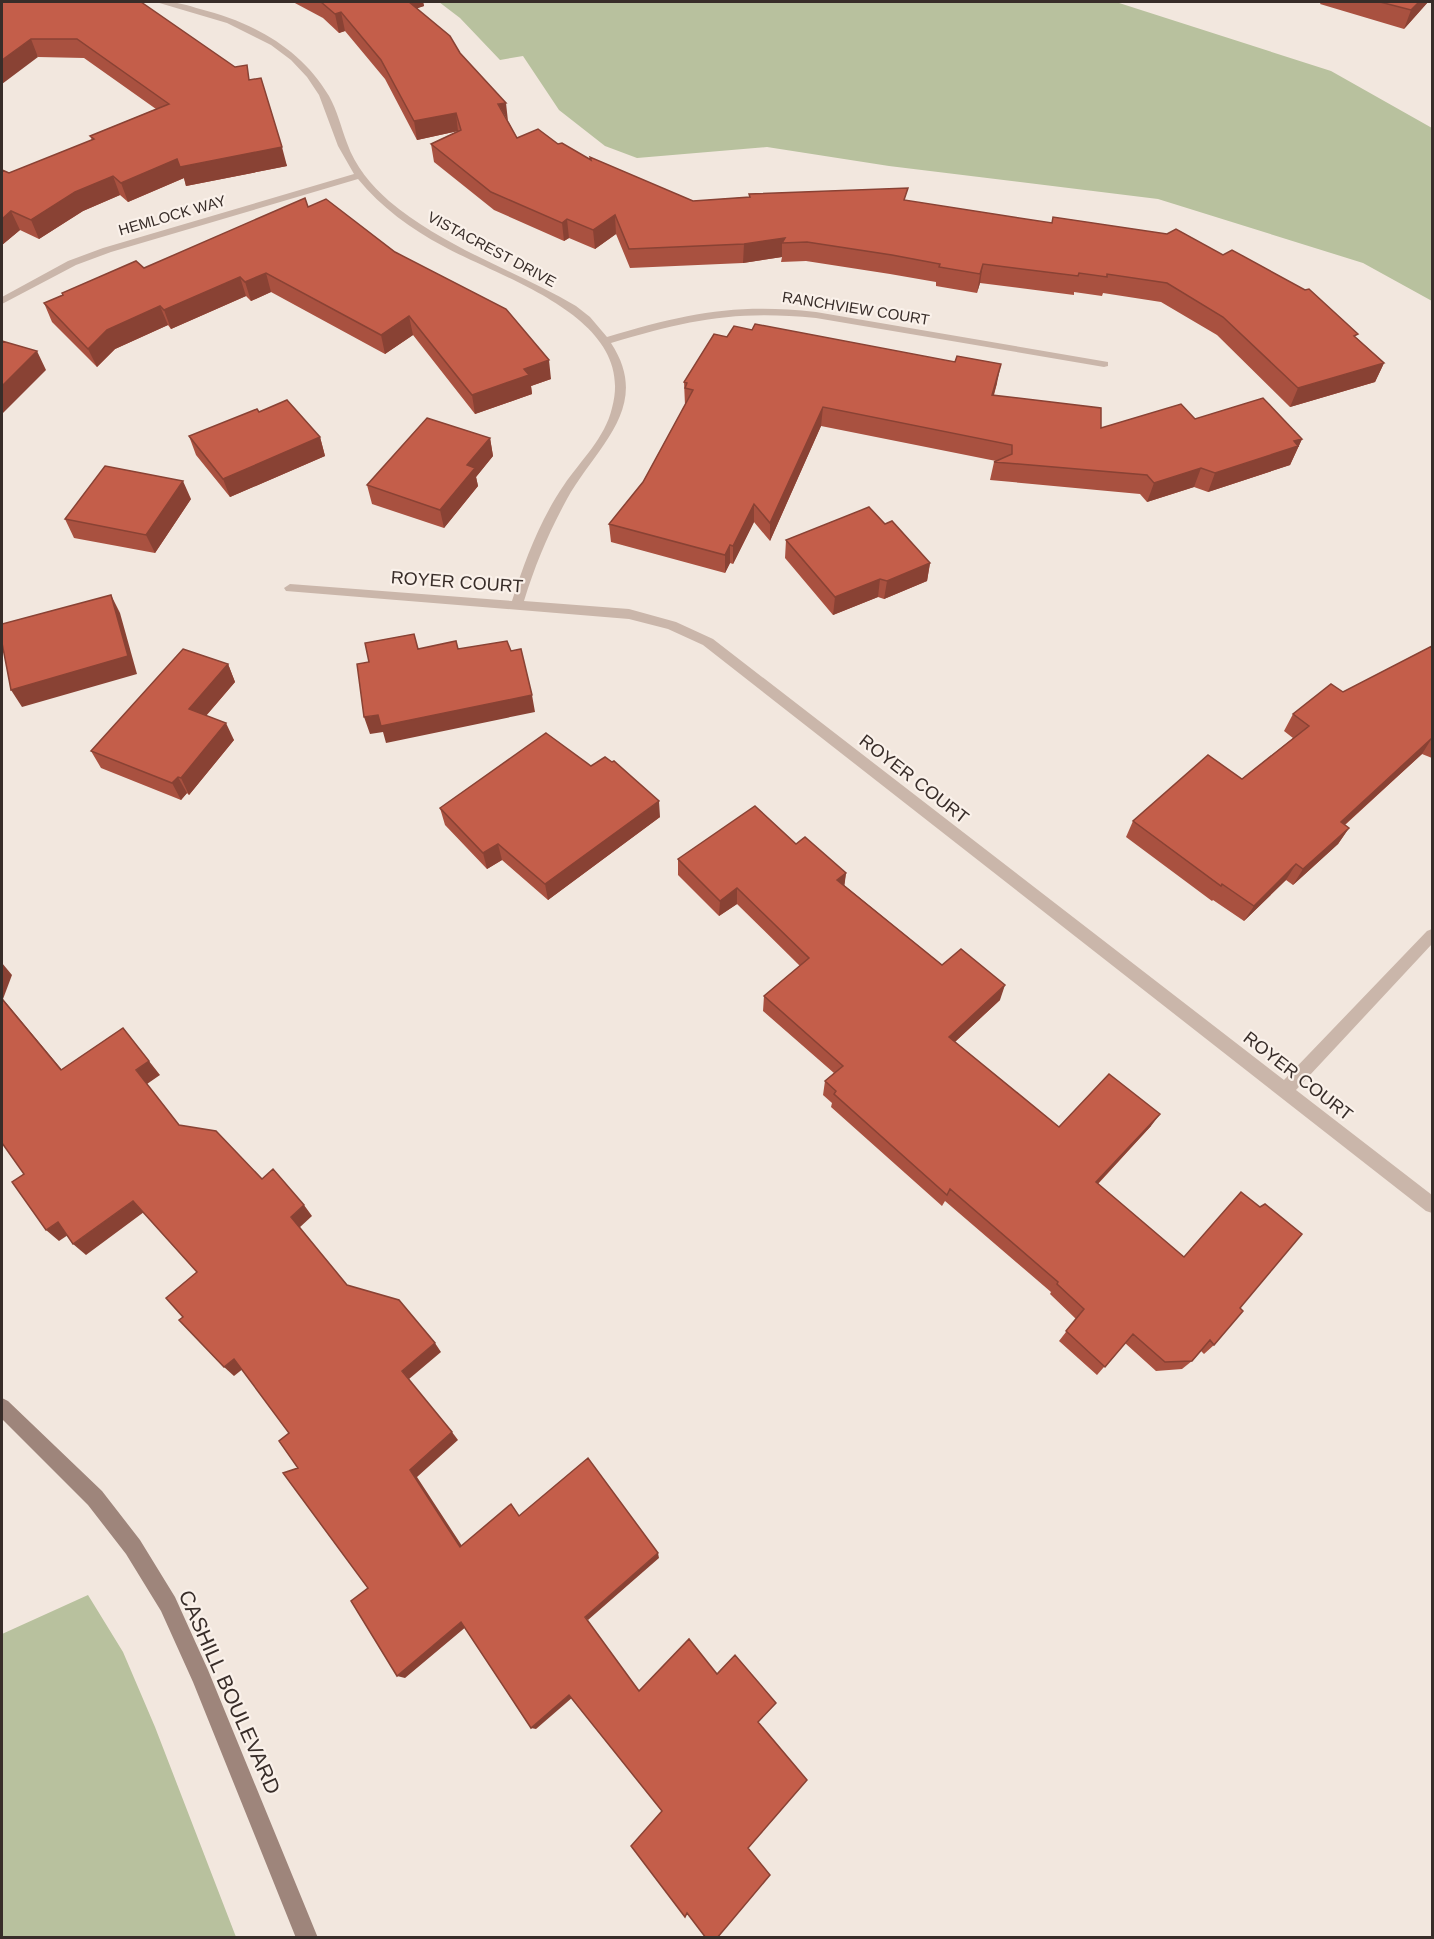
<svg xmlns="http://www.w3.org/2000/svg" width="1434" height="1939" viewBox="0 0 1434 1939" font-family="Helvetica,sans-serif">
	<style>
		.green { fill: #b8c19e }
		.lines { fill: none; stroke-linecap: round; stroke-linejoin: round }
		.street { fill: #cab6aa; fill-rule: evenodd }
		.secondary { fill: #9e857b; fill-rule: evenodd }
		.wall { fill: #a95140 }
		.shaded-wall { fill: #894234 }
		.building { fill: #c45e4a; stroke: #894234; stroke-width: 1.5 }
		.labels { text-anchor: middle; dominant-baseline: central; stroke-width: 4.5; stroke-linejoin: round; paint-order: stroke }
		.far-street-label { font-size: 15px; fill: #382d29; stroke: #faf1ea }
		.street-label { font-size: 18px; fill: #382d29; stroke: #faf1ea }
		.near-street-label { font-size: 21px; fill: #382d29; stroke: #faf1ea }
	</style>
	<rect width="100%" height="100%" fill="#f2e7de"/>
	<path class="green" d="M439,2H1116L1331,71L1432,128V301L1363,263L1158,199L889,166L767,147L637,158L605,146L559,110L523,56L500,60L460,18Z
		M88,1595L123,1652L155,1727L236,1937H2V1634Z"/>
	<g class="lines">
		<path class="street" d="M156,2C171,0 186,5 200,9C252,22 301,48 329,96C337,110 341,127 347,143C355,166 371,185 389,201C445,248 514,270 576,306L590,317L607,337C685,314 734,303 816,312L1108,362V366L1104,367L816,318C735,310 688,320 611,343C653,407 596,447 567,499C549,532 535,565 524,601L629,609L676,622L713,639L1284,1080L1427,931L1432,929V944L1296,1090L1432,1195V1213L1426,1211L703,645L668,629L629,619L286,591L284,588L290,584L512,601C525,560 540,520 564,485C581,460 605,438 612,408C637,317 502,279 443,246C411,229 381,207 358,179L111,252L76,265L2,304V297L68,261L103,248L354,174L338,146L319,95L307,77L291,60L271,45L227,23Z"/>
		<path class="secondary" d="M2,1398L8,1401L102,1491L140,1540L175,1597L208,1670L318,1938H296L193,1682L161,1611L126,1554L88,1505L2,1419Z"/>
	</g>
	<path class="wall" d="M2,2L251,80L287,166L186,186L184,178L128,202L120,195L83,211L39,239L20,230L2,245V170L9,173L92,140L90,136L156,109L84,58L38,57Z
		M293,2H423L424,6L417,8L460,53L508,121L517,138L558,144L590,159L693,201L749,197V194L906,200L1357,338L1384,363L1375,382L1290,407L1217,335L1161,302L1103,293L1102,296L1074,292V295L980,283L977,293L936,286V282L890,274L806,261L781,262L782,257L743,263L630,268L616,234L595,249L569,238L564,241L494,210L434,162L431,144L458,131L417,140L385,79L345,31L339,33L323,18Z
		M1321,2H1428L1404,29L1320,4Z
		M308,207L551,379L531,386L532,394L475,414L413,335L385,354L271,292L251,301L246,296L171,329L168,325L115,349L97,367L52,322L44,303L63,295L62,293L144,268Z
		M752,330L997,383L994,395L1101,428L1195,419L1302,439L1290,465L1208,492L1194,487L1147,502L1140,494L990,480L994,462L996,461L821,426L770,541L754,522L733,564L730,563L725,573L611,542L609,524L643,482L685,405L684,382L727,337Z
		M259,412L320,437L325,456L230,497L196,455L189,436Z
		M490,438L493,456L476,477L478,486L444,528L372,504L367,485Z
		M191,499L155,553L74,538L65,519Z
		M885,524L930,563L927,581L884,599L878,597L833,615L785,558L786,540Z
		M1432,646V758L1422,754L1345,825L1349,828L1338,844L1293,885L1286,880L1244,921L1213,900L1212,901L1126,837L1133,821L1242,779L1293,738L1284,731L1293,714L1343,692Z
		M228,664L235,682L206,716L234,740L189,795L187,793L181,800L101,768L91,751Z
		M440,808L660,817L548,900L502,860L487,869L445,825Z
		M678,859L846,873L844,885L942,965L1000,1000L955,1042L1059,1127L1151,1126L1098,1184L1240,1308L1214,1345L1204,1354L1201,1351L1192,1361L1182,1369L1156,1371L1125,1343L1097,1375L1059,1341L1076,1319L1050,1294L1051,1292L945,1201L942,1206L831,1107L832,1103L823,1095L825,1081L834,1073L763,1011L764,996L800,966L737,904L719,916L678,875Z"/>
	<path class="shaded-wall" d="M402,2H423L424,6L404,13Z
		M1419,2H1428L1404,29L1411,10Z
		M341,12L345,31L339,33L335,14Z
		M31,39L38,57L2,84V60Z
		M506,103L508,121L498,104Z
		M456,113L458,131L417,140L414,121Z
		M282,147L287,166L186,186L184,178L128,202L121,183L177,159Z
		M113,176L120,195L83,211L39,239L31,220L75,192Z
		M11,211L20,230L2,245V219Z
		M615,215L616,234L595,249L593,230Z
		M567,219L569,238L564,241L562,223Z
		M785,238L782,243V257L743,263L744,244Z
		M983,264L980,283L977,293L980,274Z
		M266,273L271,292L251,301L245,282Z
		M240,277L246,296L171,329L164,310Z
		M160,306L168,325L115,349L97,367L88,349L107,330Z
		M409,316L413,335L385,354L381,335Z
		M37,351L46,370L2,414V386Z
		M549,360L551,379L531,386L532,394L475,414L472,395L524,369Z
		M1384,363L1375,382L1290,407L1298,388Z
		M1001,364L997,383L988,414L992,395Z
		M823,407L821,426L770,541V523Z
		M320,437L325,456L230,497L223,479Z
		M490,438L493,456L476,477L478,486L444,528L440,510L467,465Z
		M1302,439L1290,465L1208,492L1215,473L1294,441Z
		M1201,468L1194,487L1147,502L1154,483Z
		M183,481L191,499L155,553L146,535Z
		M754,504V522L733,564V546Z
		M730,545V563L725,573V555Z
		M930,563L927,581L884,599L887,581Z
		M880,579L878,597L833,615L835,597Z
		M111,595L120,613L137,674L22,707L11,690Z
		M228,664L235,682L197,726L189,709Z
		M532,695L535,712L386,743L383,732L370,734L364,717Z
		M226,723L234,740L189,795L181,778Z
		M1432,738L1422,754L1330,838L1341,822Z
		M178,777L187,793L181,800L172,783Z
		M659,801L660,817L548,900L545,884Z
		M1349,828L1338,844L1293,885L1303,869Z
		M498,844L502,860L487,869L483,853Z
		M1296,864L1286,880L1244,921L1254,906Z
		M846,873L844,889L837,880Z
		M737,888V904L719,916L720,901Z
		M2,963L12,975L3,999L73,1083L61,1070L2,999Z
		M1005,985L1000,1000L945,1051L949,1037Z
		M149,1061L160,1075L147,1084L136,1070Z
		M1160,1114L1151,1126L1088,1194L1096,1182Z
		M133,1201L144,1212L86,1255L73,1244Z
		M304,1205L312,1216L299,1228L291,1217Z
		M58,1222L71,1233L59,1241L46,1230Z
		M435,1343L441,1352L409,1379L402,1371Z
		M234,1359L244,1368L234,1376L224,1367Z
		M452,1432L458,1440L417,1477L466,1552L460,1547L410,1470Z
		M658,1553L659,1558L588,1620L585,1617Z
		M461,1622L467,1626L405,1678L397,1676Z
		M569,1695L573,1697L536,1729L531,1728Z"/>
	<path class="building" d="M2,2H141L235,67L247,65L249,80L261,78L282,147L180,167L177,159L121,183L113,176L75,192L31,220L11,211L2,219V170L9,173L94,139L90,136L169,104L77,39H31L2,60Z
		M321,2H409L450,36L460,53L506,103L498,104L517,138L538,129L558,144L562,143L591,160L590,157L693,201L750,197L749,194L908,188L904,200L1052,223L1053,217L1167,234L1176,229L1223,255L1232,250L1305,290L1309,289L1358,334L1354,336L1384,363L1298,388L1223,317L1167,283L1107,274V277L1079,273L1078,276L983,264L980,274L939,267L940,264L892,255L807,242L782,243L785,238L744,244L629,249L615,215L593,230L567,219L562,223L491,192L431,144L461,130L456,113L414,121L381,60L341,12L335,14Z
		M1380,2H1419L1411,10Z
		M305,198L308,207L326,199L395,252L506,309L549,360L524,369L529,375L472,395L409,316L381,335L266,273L245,282L240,277L164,310L160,306L107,330L88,349L44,303L63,295L62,293L136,261L144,268Z
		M755,324L955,362L957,356L1001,364L992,395L1101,408V428L1181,404L1195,419L1263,398L1302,439L1294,441L1298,446L1215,473L1201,468L1154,483L1147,475L994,462L1012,454V445L823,407L770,523L754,504L733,546L730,545L725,555L609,524L643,482L693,390L685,388L687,383L684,382L714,334L727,337L734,326L752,330Z
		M2,341L37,351L2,386Z
		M287,400L320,437L223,479L189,436L257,409L259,412Z
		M427,418L490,438L467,465L475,468L440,510L367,485Z
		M105,466L183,481L146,535L65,519Z
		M869,507L885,524L892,521L930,563L887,581L880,579L835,597L786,540Z
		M111,595L128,656L11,690L2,643V624Z
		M414,634L418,649L456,641L458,649L507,641L511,651L521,649L532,695L381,726L378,715L364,717L357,664L369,662L365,643Z
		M1432,646V738L1341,822L1349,828L1303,869L1296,864L1254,906L1222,884L1221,886L1133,821L1208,755L1242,779L1309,726L1293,714L1331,684L1343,692Z
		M183,649L228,664L189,709L226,723L181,778L178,777L172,783L91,751Z
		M546,733L591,766L605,757L612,762L614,761L659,801L545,884L498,844L483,853L440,808Z
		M755,806L796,844L805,837L846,873L837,880L942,965L961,949L1005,985L949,1037L1059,1127L1109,1074L1160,1114L1096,1182L1184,1257L1241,1192L1260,1207L1265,1204L1302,1234L1240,1308L1243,1311L1214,1345L1210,1340L1192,1361L1165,1362L1133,1334L1105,1367L1066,1331L1084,1309L1057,1284L1058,1282L950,1189L947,1195L834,1094L836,1091L825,1081L843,1066L764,996L809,958L737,888L720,901L678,859Z
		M2,999L61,1070L123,1028L149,1061L136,1070L179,1125L216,1131L262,1179L273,1169L304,1205L291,1217L347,1285L399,1300L435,1343L402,1371L452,1432L410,1470L460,1547L511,1504L519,1516L588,1458L658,1553L585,1617L639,1691L689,1639L717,1674L735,1655L776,1703L758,1722L807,1780L748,1848L770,1875L717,1938H706L687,1913L685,1917L631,1846L662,1811L569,1695L531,1728L461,1622L397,1676L351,1601L368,1588L283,1473L298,1468L279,1441L289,1433L234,1359L224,1367L179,1320L183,1317L166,1298L197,1272L133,1201L73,1244L58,1222L46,1230L12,1182L24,1174L2,1143Z"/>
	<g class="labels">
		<g class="far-street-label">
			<text transform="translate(172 215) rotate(-16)">HEMLOCK WAY</text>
			<text transform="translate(492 249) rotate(28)">VISTACREST DRIVE</text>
			<text transform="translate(856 308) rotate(9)">RANCHVIEW COURT</text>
		</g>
		<g class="street-label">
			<text transform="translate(457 582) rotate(4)">ROYER COURT</text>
			<text transform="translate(914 779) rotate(38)">ROYER COURT</text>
			<text transform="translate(1298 1076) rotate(38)">ROYER COURT</text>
		</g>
		<g class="near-street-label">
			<text transform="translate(230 1692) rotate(66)">CASHILL BOULEVARD</text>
		</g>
	</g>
	<rect width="1434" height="1939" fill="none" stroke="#382d29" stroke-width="6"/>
</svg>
